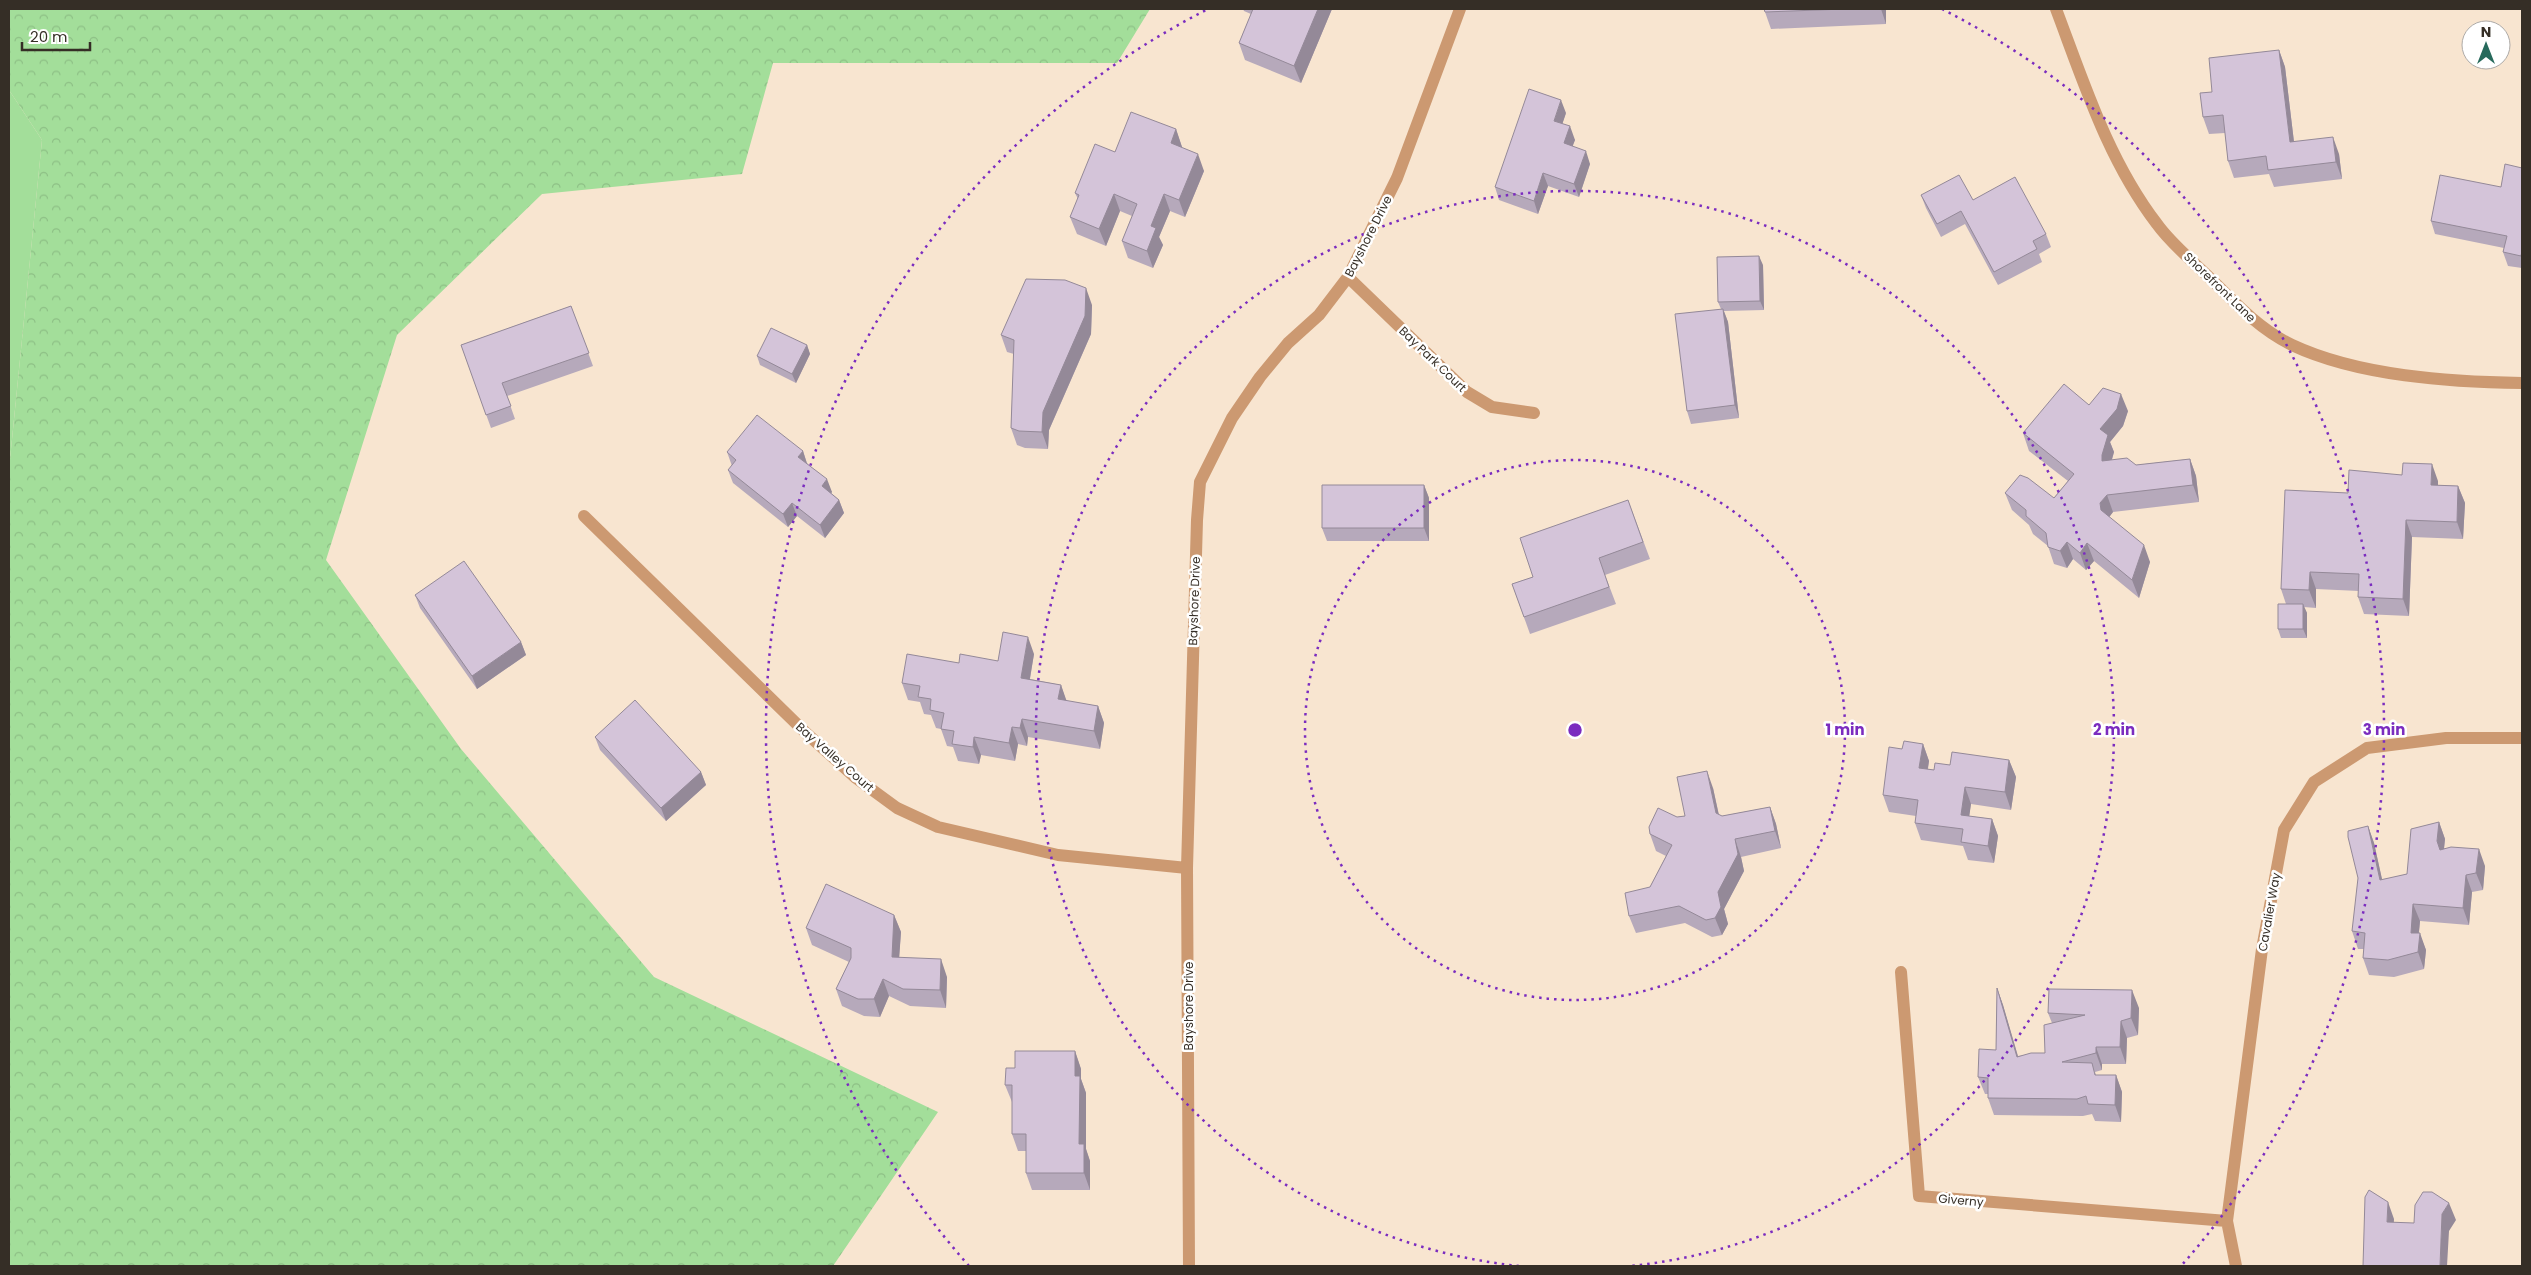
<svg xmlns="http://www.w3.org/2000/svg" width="2531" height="1275" viewBox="0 0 2531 1275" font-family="Poppins,sans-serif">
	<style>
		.grass { fill: #a3de9a }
		.forest { fill: url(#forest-crowns) }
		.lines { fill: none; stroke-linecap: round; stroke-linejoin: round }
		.minor { stroke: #cc9971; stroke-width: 12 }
		.wall { fill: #b6a9bb }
		.shaded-wall { fill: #948998 }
		.building { fill: #d4c4d9; stroke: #948998 }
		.ring { fill: none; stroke: #7b2cbf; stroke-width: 2.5; stroke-dasharray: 2.5 5 }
		.labels { text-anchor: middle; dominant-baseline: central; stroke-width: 5; stroke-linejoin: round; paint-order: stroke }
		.street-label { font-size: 12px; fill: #352e26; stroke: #fff }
		.centre { fill: #7b2cbf; stroke: #fff; stroke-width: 2.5 }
		.ring-label { font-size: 15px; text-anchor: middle; font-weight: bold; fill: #7b2cbf; stroke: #fff; stroke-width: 5; stroke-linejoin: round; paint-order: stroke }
	</style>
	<defs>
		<pattern id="forest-crowns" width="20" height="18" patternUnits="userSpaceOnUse" patternTransform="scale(1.25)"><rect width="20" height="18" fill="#a3de9a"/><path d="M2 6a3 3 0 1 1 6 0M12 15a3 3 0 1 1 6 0" fill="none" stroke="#8dbf85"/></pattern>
	</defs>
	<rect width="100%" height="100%" fill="#f8e5d0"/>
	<path class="grass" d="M9,90L42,140L9,469Z"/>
	<path class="forest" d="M9,9H1150L1117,63H773L742,174L542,194L397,335L326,560L461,749L654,977L938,1112L833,1266H9V469L42,140L9,90Z"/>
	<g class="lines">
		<path class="minor" d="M2056,9C2084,83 2108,160 2157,224C2172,245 2195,263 2213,281C2237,305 2261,330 2292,345C2358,376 2450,382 2522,383
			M1348,277L1467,392L1492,407L1534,413
			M584,516L806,733L856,778L897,808L938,827L1058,855L1187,868
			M1901,972L1919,1196L2227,1221
			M1189,1266L1187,868L1197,520L1200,482L1232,418L1260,377L1288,343L1319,315L1348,277L1397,178L1460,9
			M2236,1266L2227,1221L2262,949L2284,830L2314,782L2367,748L2446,738H2522"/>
	</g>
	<path class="wall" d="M1243,9H1332L1301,83L1245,60L1239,43L1251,14L1244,11Z
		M1764,9H1886V24L1771,29L1765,12Z
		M2279,50L2285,67L2294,142L2339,154L2342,179L2274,187L2269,174L2234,178L2228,161L2225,133L2209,134L2203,117L2212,92Z
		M1566,113L1562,124L1575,140L1572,146L1590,164L1579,197L1548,186L1538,214L1499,200L1495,187Z
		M1176,129L1182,147V148L1204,171L1185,217L1170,211L1159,237L1163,245L1153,268L1128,258L1122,241L1132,216L1120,211L1106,246L1077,234L1070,217L1078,199L1075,193L1115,152Z
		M2522,168V268L2508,266L2503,252L2504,248L2435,234L2431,221L2501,187Z
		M1921,195L1973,200L2046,234L2051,247L2039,254L2042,262L1998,285L1965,224L1941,237L1926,208Z
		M1763,265L1764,310L1724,311L1728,322L1739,418L1691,424L1687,411L1721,309L1718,302Z
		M1092,305L1091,334L1049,430L1048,449L1025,448L1017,445L1011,428L1014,354L1007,352L1001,335Z
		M571,306L593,366L507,396L515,419L491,428L461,345Z
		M807,345L810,354L796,383L760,365L757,356Z
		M2089,405L2128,411L2123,426L2110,442L2114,452L2112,460L2136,465L2190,459L2196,476L2199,502L2113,512L2109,517L2150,562L2139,598L2094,561L2086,570L2073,559L2067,568L2054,564L2048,546L2033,534L2029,525L2012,510L2005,493L2054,498L2068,481L2029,451L2023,433Z
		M803,451L807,463L832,492L831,493L839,500L844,513L825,538L797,516L788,527L733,483L728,470L732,466L727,452Z
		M2438,481V485L2458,486L2465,503L2463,539L2412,537L2409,616L2364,614L2358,597L2359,591L2316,589V608L2304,607L2307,613V638H2281L2278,629L2286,604L2281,589L2348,493Z
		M1424,485L1429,498V541H1327L1322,528Z
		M1628,500L1650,559L1605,575L1616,604L1530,634L1512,584L1533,577Z
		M415,595L521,642L526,655L477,689L420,608Z
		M1034,654L1030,679L1061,685L1066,701L1098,706L1104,723L1100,749L1028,737L1027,746L1018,744L1015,761L981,755L979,764L958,761L953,747L947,746L941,729L936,728L931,715L924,714L920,702L908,700L902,683L959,663L998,661Z
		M595,737L701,772L706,785L666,821L600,750Z
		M1923,744L1929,761L1928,769L1934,770L1950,765L2009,760L2016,777L2011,810L1971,804L1969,816L1992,819L1998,836L1994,863L1968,860L1963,846L1921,840L1915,823L1916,816L1889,812L1883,795L1902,749Z
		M1713,788L1719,815L1722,816L1770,807L1776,824L1781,848L1741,857L1744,871L1724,909L1728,924L1722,935L1712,937L1685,923L1636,933L1629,916L1650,887L1666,856L1656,851L1650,834L1677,817L1685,816Z
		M2439,822L2445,839L2444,848L2485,866L2483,890L2472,892L2469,925L2420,921L2419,933L2426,950L2424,969L2394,977L2369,975L2363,958L2364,949H2358L2352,931L2368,826L2374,843L2382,880L2407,874Z
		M894,915L901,932L899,957L947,977L946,1008L910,1006L889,996L880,1017L864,1016L842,1006L836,989L849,962L812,945L806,928Z
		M1997,988L2003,1005L2018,1056L2045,1053L2052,1023L2048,1013L2139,1008L2138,1035L2127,1038L2126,1064H2102V1070L2095,1072L2096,1075H2116L2122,1092L2121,1122L2095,1121L2092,1114L2083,1116L1994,1115L1988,1098V1094H1985L1978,1077L1996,1050Z
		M1075,1051L1081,1069V1079L1086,1093V1149L1090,1161V1190H1032L1026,1173V1151H1018L1012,1134V1102L1005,1085L1015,1068Z"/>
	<path class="shaded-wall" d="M1318,9H1332L1301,83L1294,66Z
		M1881,9H1886V24Z
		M2279,50L2285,67L2296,159L2290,142Z
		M1561,100L1566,113L1559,134L1554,121Z
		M1570,126L1575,140L1569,156L1564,143Z
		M1176,129L1182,147L1177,160L1171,143Z
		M2333,137L2339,154L2342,179L2336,162Z
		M1586,151L1590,164L1579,197L1574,184Z
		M1198,154L1204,171L1185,217L1179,200Z
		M1543,173L1548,186L1538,214L1534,201Z
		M1114,194L1120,211L1106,246L1099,229Z
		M1164,194L1170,211L1159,237L1163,245L1153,268L1147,251L1151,226Z
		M1759,256L1763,265L1764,310L1760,301Z
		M1086,288L1092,305L1091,334L1049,430L1048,449L1042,432L1043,412Z
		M1723,309L1728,322L1739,418L1735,405Z
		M807,345L810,354L796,383L792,374Z
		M2121,394L2128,411L2123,426L2110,442L2114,452L2108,472L2102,461L2100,429Z
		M803,451L807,464L798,457Z
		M2190,459L2196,476L2199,502L2193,485Z
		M2432,464L2438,481V502L2431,485Z
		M827,479L832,492L827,499L822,486Z
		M1424,485L1429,498V541L1424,528Z
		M2458,486L2465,503L2463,539L2457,522Z
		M2107,495L2113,512L2107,520L2101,510L2100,503Z
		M839,500L844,513L825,538L820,525Z
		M792,503L797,516L788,527L783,514Z
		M2406,520L2412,537L2409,616L2403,599Z
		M2067,542L2073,559L2067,568L2060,551Z
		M2087,543L2094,561L2086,570L2080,553Z
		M2144,545L2150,562L2139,598L2132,580Z
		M2310,572L2316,589V608L2309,590Z
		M2303,604L2307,613V638L2303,629Z
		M1028,637L1034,654L1027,695L1021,678Z
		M521,642L526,655L477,689L472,676Z
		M1061,685L1067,702L1058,699Z
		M1098,706L1104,723L1100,749L1094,731Z
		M1022,719L1028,737L1027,746L1020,728Z
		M1012,727L1018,744L1015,761L1009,743Z
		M974,737L981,755L979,764L973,747Z
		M1923,744L1929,761L1925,785L1919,768Z
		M2009,760L2016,777L2011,810L2005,792Z
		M1707,771L1713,788L1722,830L1716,813Z
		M701,772L706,785L666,821L661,808Z
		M1965,787L1971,804L1967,832L1961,815Z
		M1770,807L1776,824L1781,848L1775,831Z
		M1992,819L1998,836L1994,863L1988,846Z
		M2439,822L2445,839L2443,858L2440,850L2437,841Z
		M2368,826L2374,843L2386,897L2380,880Z
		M1735,839L1741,857L1744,871L1724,909L1728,924L1722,935L1715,918L1718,892Z
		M2479,849L2485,866L2483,890L2476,873Z
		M2466,875L2472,892L2469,925L2463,908Z
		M2413,904L2420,921L2417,950L2411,933Z
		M894,915L901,932L898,974L892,957Z
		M2420,933L2426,950L2424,969L2418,952Z
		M941,959L947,977L946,1008L940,990Z
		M883,979L889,996L880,1017L874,999Z
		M1997,988L2003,1005L2023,1074L2017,1057Z
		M2132,990L2139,1008L2138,1035L2131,1018Z
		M2121,1021L2127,1038L2126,1064L2120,1047Z
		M2096,1047L2102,1064V1070L2096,1053Z
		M1075,1051L1081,1069V1079L1086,1093V1149L1090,1161V1190L1084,1173L1079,1144L1075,1076Z
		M2116,1075L2122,1092L2121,1122L2115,1105Z
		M2388,1202L2394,1219L2393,1239L2387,1222Z
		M2449,1203L2456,1220L2449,1231L2447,1266H2440L2442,1214Z"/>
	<path class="building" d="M1253,9H1318L1294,66L1239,43Z
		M1764,9H1844L1765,12Z
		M2279,50L2290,142L2333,137L2336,162L2268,170L2266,156L2228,161L2223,115L2203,117L2200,93L2212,92L2209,58Z
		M1529,89L1561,100L1554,121L1570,126L1564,143L1586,151L1574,184L1543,173L1534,201L1495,187Z
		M1131,112L1176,129L1171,143L1198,154L1179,200L1164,194L1151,226L1156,228L1147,251L1122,241L1137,204L1114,194L1099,229L1070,217L1079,195L1075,193L1095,144L1115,152Z
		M2505,164L2522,168V251L2521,256L2503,252L2507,236L2431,221L2440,175L2501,187Z
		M1959,175L1973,200L2015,177L2046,234L2033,241L2037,249L1994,272L1961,211L1937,224L1921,195Z
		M1759,256L1760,301L1718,302L1717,257Z
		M1026,279L1065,280L1086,288L1085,316L1043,412L1042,432L1019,431L1011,428L1014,340L1001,335Z
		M571,306L589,353L502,383L511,406L486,415L461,345Z
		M1723,309L1735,405L1687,411L1675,314Z
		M771,328L807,345L792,374L757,356Z
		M2064,384L2089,405L2103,388L2121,394L2117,409L2100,429L2108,435L2102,455V461L2127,458L2136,465L2190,459L2193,485L2107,495L2100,503L2101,510L2144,545L2132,580L2087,543L2080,553L2067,542L2060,551L2048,547L2046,533L2026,516V510L2005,493L2020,475L2028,478L2054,498L2074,474L2023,433Z
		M757,415L803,451L798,457L827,479L822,486L839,500L820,525L792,503L783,514L728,470L736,460L727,452Z
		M2403,463L2432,464L2431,485L2458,486L2457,522L2406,520L2403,599L2358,597L2359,574L2310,572L2309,590L2281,589L2285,490L2348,493L2349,470L2402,475Z
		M1322,485H1424V528H1322Z
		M1628,500L1643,542L1599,558L1609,587L1524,617L1512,584L1533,577L1520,538Z
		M464,561L521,642L472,676L415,595Z
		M2278,604H2303V629H2278Z
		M1003,632L1028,637L1021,678L1061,685L1058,699L1098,706L1094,731L1022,719L1020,728L1012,727L1009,743L974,737L973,747L952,744L954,731L941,729L944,713L930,710L931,699L918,697L920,686L902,683L907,654L959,663L960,654L998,661Z
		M635,700L701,772L661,808L595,737Z
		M1904,741L1923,744L1919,768L1934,770L1935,763L1950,765L1952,752L2009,760L2005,792L1965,787L1961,815L1992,819L1988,846L1961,842L1963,829L1915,823L1918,800L1883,795L1889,747L1902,749Z
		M1707,771L1716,813L1722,816L1770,807L1775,831L1735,839L1738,854L1718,892L1721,907L1715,918L1706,920L1679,906L1629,916L1625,893L1650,887L1672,845L1650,834L1649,827L1658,808L1677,817L1685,816L1677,777Z
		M2439,822L2437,841L2440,850L2451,847L2479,849L2476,873L2466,875L2463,908L2413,904L2411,933H2420L2418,952L2388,960L2363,958L2365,933L2352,931L2358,878L2348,837V831L2368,826L2380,880L2407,874L2411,829Z
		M826,884L894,915L892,957L941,959L940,990L903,989L883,979L874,999H858L836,989L851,958V948L806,928Z
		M1997,988L2017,1057L2031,1053H2045L2044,1025L2085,1015L2048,1013L2049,989L2132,990L2131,1018L2121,1021L2120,1047H2096V1053L2062,1062L2092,1063L2095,1075H2116L2115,1105L2088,1104L2086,1096L2077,1099L1988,1098V1078L1978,1077L1979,1049L1996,1050Z
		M1015,1051H1075V1076H1080L1079,1144H1084V1173H1026V1134H1012V1085H1005L1006,1068H1015Z
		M2369,1190L2388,1202L2387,1222L2414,1223L2415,1205L2423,1192H2432L2449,1203L2442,1214L2440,1266H2363L2365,1197Z"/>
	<g class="ring">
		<circle cx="1575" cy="730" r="270"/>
		<path d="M1519 1266A539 539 0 1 1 1631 1266"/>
		<path d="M969 1266A809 809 0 0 1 1208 9M1942 9A809 809 0 0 1 2181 1266"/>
	</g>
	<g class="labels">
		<g class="street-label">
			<text transform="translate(1368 236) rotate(-63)">Bayshore Drive</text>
			<text transform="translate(2220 287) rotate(44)">Shorefront Lane</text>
			<text transform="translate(1433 359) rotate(44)">Bay Park Court</text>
			<text transform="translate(1194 601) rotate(-88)">Bayshore Drive</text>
			<text transform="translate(835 757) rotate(41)">Bay Valley Court</text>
			<text transform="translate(2269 912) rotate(-80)">Cavalier Way</text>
			<text transform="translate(1188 1006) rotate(-90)">Bayshore Drive</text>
			<text transform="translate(1961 1200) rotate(5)">Giverny</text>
		</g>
	</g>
	<circle cx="1575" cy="730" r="8" class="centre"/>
	<g class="ring-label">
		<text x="1845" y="735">1 min</text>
		<text x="2114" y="735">2 min</text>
		<text x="2384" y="735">3 min</text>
	</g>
	<rect width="2531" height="1275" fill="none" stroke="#352e26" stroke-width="20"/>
	<g transform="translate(2486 45)"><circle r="24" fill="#ffffff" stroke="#aeaba8"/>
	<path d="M0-4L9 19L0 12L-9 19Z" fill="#276a5c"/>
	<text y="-8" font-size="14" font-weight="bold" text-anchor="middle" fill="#352e26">N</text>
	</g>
	<path d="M22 42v8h68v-8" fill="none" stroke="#352e26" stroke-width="2.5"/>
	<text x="30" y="42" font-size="15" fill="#352e26" stroke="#ffffff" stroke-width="4" paint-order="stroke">20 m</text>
</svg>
